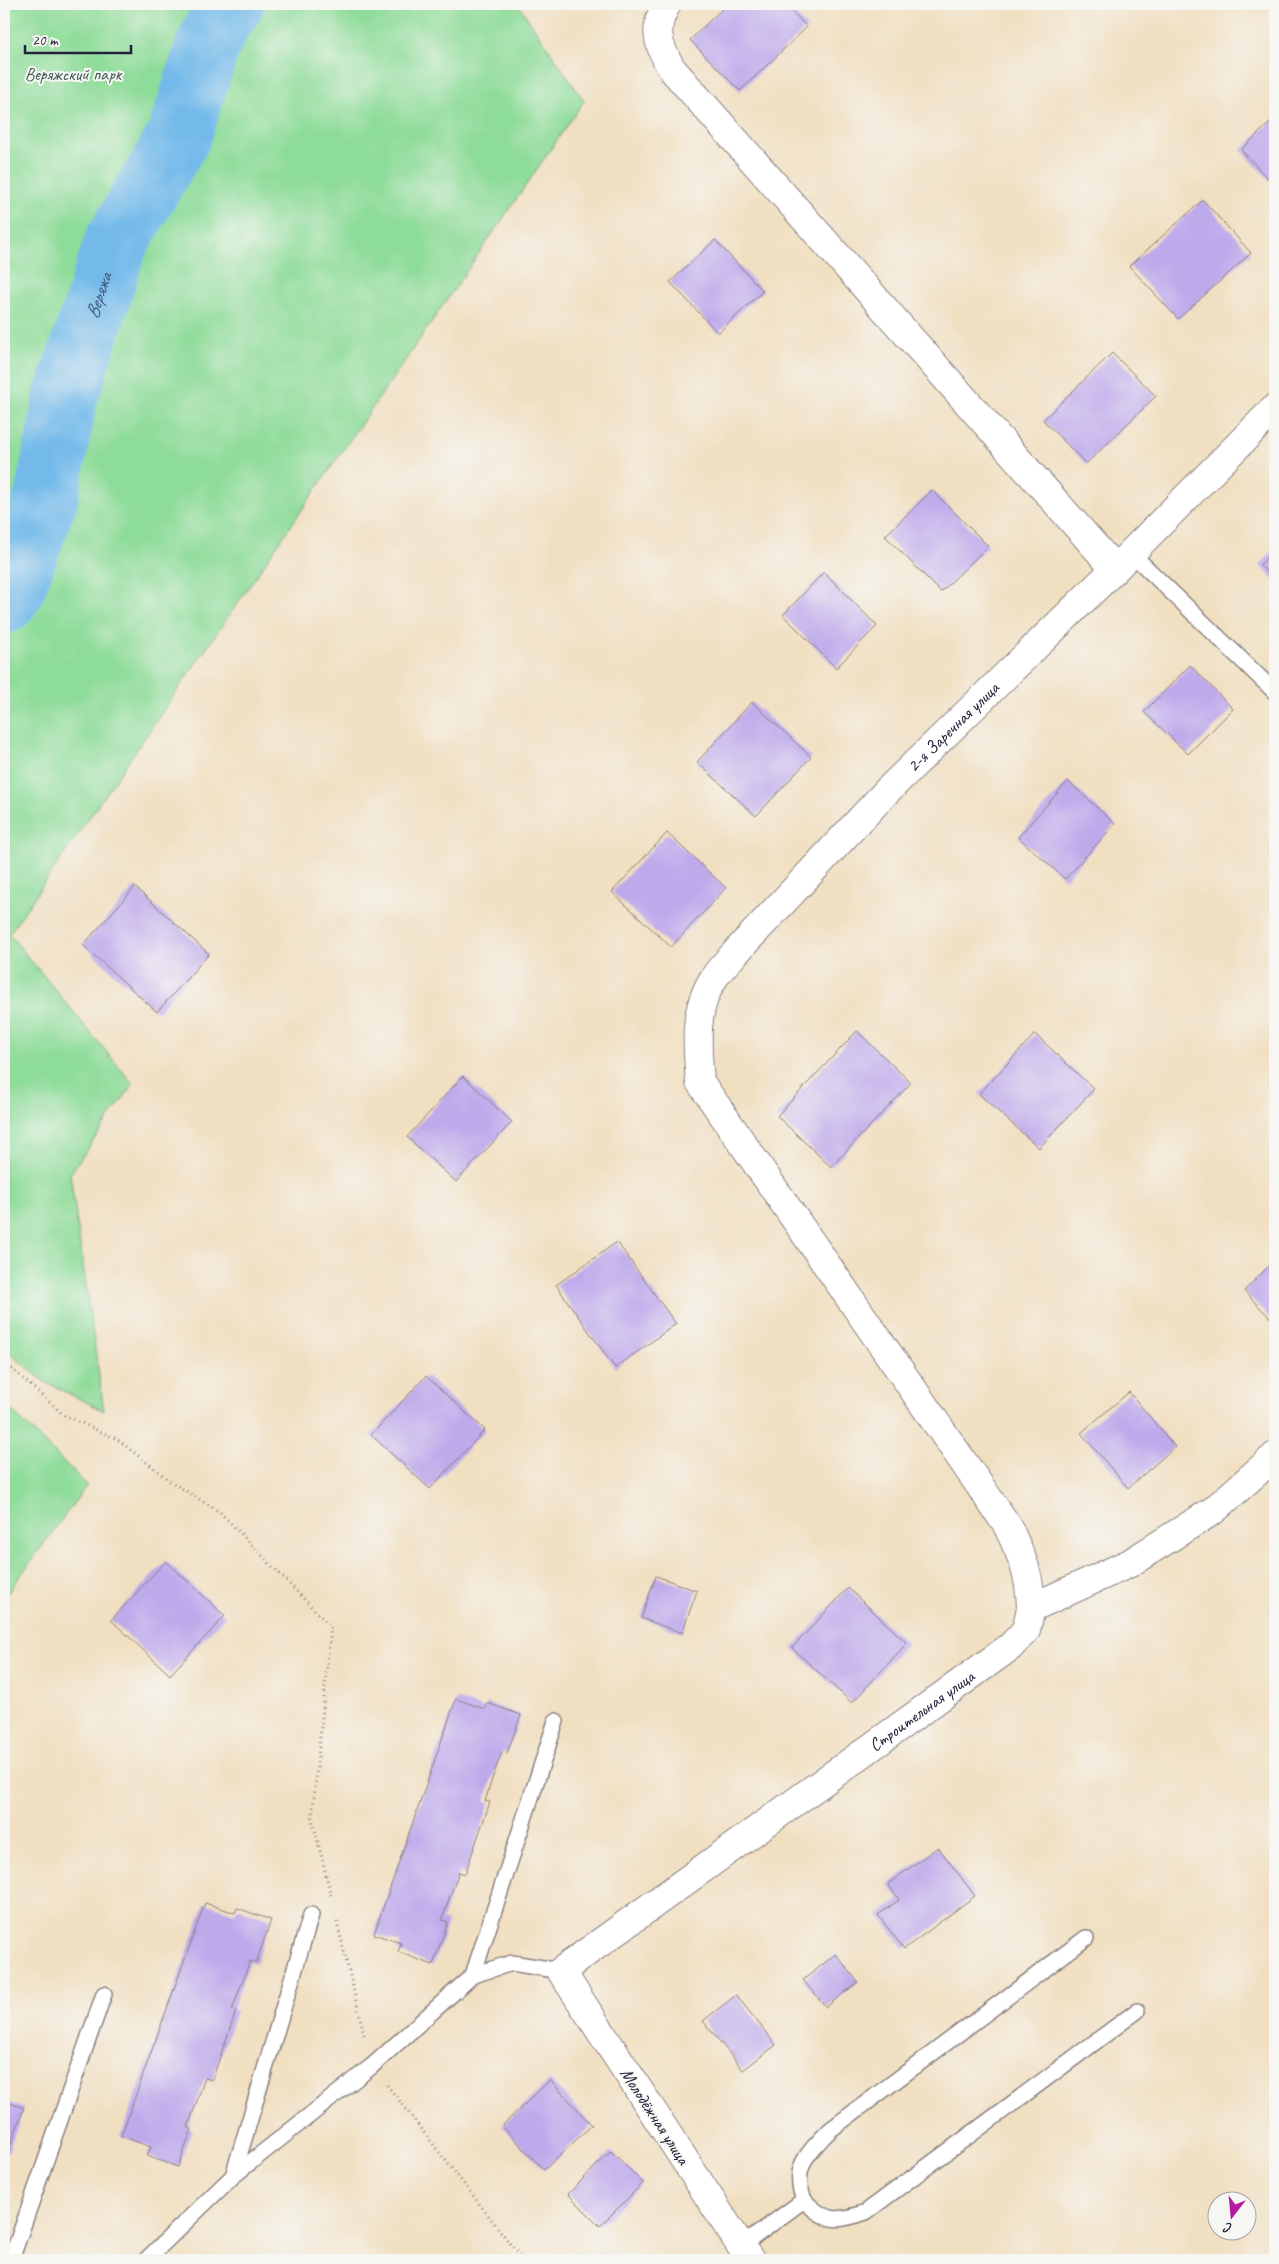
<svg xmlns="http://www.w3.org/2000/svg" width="1279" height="2264" viewBox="0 0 1279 2264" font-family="Caveat,sans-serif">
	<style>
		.green { fill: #8edc99; stroke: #587f6a }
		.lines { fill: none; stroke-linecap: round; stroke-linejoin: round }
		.river { stroke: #73baea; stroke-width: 64 }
		.building { fill: #bea9eb }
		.service-casing { stroke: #8a807e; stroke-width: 18 }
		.minor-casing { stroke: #8a807e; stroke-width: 30 }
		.path { stroke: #8a807e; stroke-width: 3; stroke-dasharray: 1 4; stroke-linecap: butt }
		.service { stroke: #fff; stroke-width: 15 }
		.minor { stroke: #fff; stroke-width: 28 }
		.labels { text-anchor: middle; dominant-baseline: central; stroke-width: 4; stroke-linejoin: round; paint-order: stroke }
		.park-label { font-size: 18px; fill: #425a57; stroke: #f6f6f2 }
		.street-label { font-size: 18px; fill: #22223b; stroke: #f6f6f2 }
		.water-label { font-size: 19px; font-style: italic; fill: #3e5778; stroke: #f6f6f2 }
	</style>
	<rect width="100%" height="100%" fill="#f6f6f2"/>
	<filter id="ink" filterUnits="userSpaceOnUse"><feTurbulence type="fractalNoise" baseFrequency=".02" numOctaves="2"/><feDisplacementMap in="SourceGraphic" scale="10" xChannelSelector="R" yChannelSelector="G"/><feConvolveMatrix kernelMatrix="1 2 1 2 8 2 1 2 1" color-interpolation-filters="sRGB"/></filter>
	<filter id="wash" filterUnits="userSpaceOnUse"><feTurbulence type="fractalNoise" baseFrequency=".0096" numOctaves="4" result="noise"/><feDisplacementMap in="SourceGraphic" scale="20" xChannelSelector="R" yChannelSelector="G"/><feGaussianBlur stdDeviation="1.12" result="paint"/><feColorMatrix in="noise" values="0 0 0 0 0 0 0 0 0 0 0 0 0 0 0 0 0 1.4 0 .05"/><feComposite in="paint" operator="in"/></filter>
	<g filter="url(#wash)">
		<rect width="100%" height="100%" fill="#f1dfc1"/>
		<path class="green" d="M4,4H518L584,101L9,934L133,1084L70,1174L104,1411L45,1382L4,1349Z
			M4,1403L87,1485L4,1598Z"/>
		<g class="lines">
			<path class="river" id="s1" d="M4,602L12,591L46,498L66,396L116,243L179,136L207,48L221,17L232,4"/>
		</g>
		<g id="blocks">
			<path class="building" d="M727,4H785L807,27L740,91L690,40Z
				M1275,118V186L1241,150Z
				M1203,200L1251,253L1178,319L1129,266Z
				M715,240L763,291L718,333L670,282Z
				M1112,353L1156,396L1086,464L1043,420Z
				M932,490L988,546L941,592L885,536Z
				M1275,549V580L1260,565Z
				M824,572L877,626L836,668L783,615Z
				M1190,665L1233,709L1188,754L1144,712Z
				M752,702L811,757L756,816L697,762Z
				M1068,781L1115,824L1065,879L1018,837Z
				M667,833L726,888L671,947L612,892Z
				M135,887L209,954L157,1012L83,945Z
				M857,1031L911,1083L831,1167L777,1116Z
				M1035,1034L1094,1089L1039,1148L979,1094Z
				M463,1076L512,1122L456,1182L407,1137Z
				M617,1242L676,1324L615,1368L556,1285Z
				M1275,1260V1323L1244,1291Z
				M426,1376L485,1430L430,1489L371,1435Z
				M1129,1392L1175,1447L1128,1488L1081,1433Z
				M166,1561L225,1616L170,1675L111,1620Z
				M656,1576L697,1591L682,1633L641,1618Z
				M848,1588L907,1643L852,1703L792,1648Z
				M1275,1608V1618L1270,1612Z
				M456,1699L485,1709L487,1703L521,1715L507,1753L502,1752L493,1776L485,1801L490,1802L465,1874L459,1872L450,1896L442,1920L448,1922L433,1965L398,1952L401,1943L374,1934Z
				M938,1847L975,1896L904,1949L878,1915L899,1900L888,1884Z
				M205,1903L235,1913L237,1908L271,1920L256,1963L250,1961L232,2010L236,2011L212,2080L205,2078L188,2127L192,2129L178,2167L147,2156L151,2147L121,2136Z
				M836,1954L858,1982L826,2007L803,1980Z
				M736,1995L776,2045L743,2070L703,2021Z
				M550,2080L592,2125L544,2170L502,2126Z
				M4,2101L24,2108L8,2152L4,2150Z
				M611,2151L643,2183L600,2226L568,2194Z"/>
		</g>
	</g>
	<g filter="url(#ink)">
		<use href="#blocks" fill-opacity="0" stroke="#8a807e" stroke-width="1"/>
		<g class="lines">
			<g class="service-casing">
				<path id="service" d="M1131,553L1275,692
					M473,1975L556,1721
					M233,2176L311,1915
					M804,2200C825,2223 838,2222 866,2212L1137,2011
					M740,2247L804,2200C791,2167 808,2153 830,2130L1086,1938
					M11,2260L104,1994
					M146,2260L233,2176L372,2066L473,1975L512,1963L561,1971"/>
			</g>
			<g class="minor-casing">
				<g id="minor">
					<path d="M667,4C652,28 658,46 672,69L1115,569"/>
					<path id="s2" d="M1031,1608C1030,1573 1022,1557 1007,1525L700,1082C697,1046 693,1009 714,978C720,968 729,960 737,951L887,791L1115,569L1275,408"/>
					<path id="s3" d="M750,2260L561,1971L1010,1647L1026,1630L1031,1608L1130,1563L1214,1510L1275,1456"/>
				</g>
			</g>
			<path class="path" d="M4,1362L64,1415L117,1439L170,1481L220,1512L331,1627L312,1818L332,1899
				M337,1922L365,2038
				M387,2085L523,2260"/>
			<use href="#service" class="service"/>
			<use href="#minor" class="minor"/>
		</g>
	</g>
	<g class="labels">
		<g class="park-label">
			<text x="73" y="74">Веряжский парк</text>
		</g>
		<g class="street-label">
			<text stroke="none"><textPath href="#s2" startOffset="1080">2-я Заречная улица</textPath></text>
			<text stroke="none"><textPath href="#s3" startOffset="790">Строительная улица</textPath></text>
			<text transform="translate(655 2116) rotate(57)">Молодёжная улица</text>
		</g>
		<g class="water-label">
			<text stroke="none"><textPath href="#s1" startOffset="322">Веряжа</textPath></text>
		</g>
	</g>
	<rect width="1279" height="2264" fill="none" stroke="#f6f6f2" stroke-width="20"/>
	<g transform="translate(1232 2216) rotate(196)"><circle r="24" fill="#f6f6f2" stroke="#a1a1a9"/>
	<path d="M0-4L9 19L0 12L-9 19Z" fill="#b5179e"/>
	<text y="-8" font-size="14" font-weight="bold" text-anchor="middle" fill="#22223b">С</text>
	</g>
	<path d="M25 45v8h106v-8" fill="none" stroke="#22223b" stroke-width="2.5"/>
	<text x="32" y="45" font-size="15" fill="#22223b" stroke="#f6f6f2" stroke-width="4" paint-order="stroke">20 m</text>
</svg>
